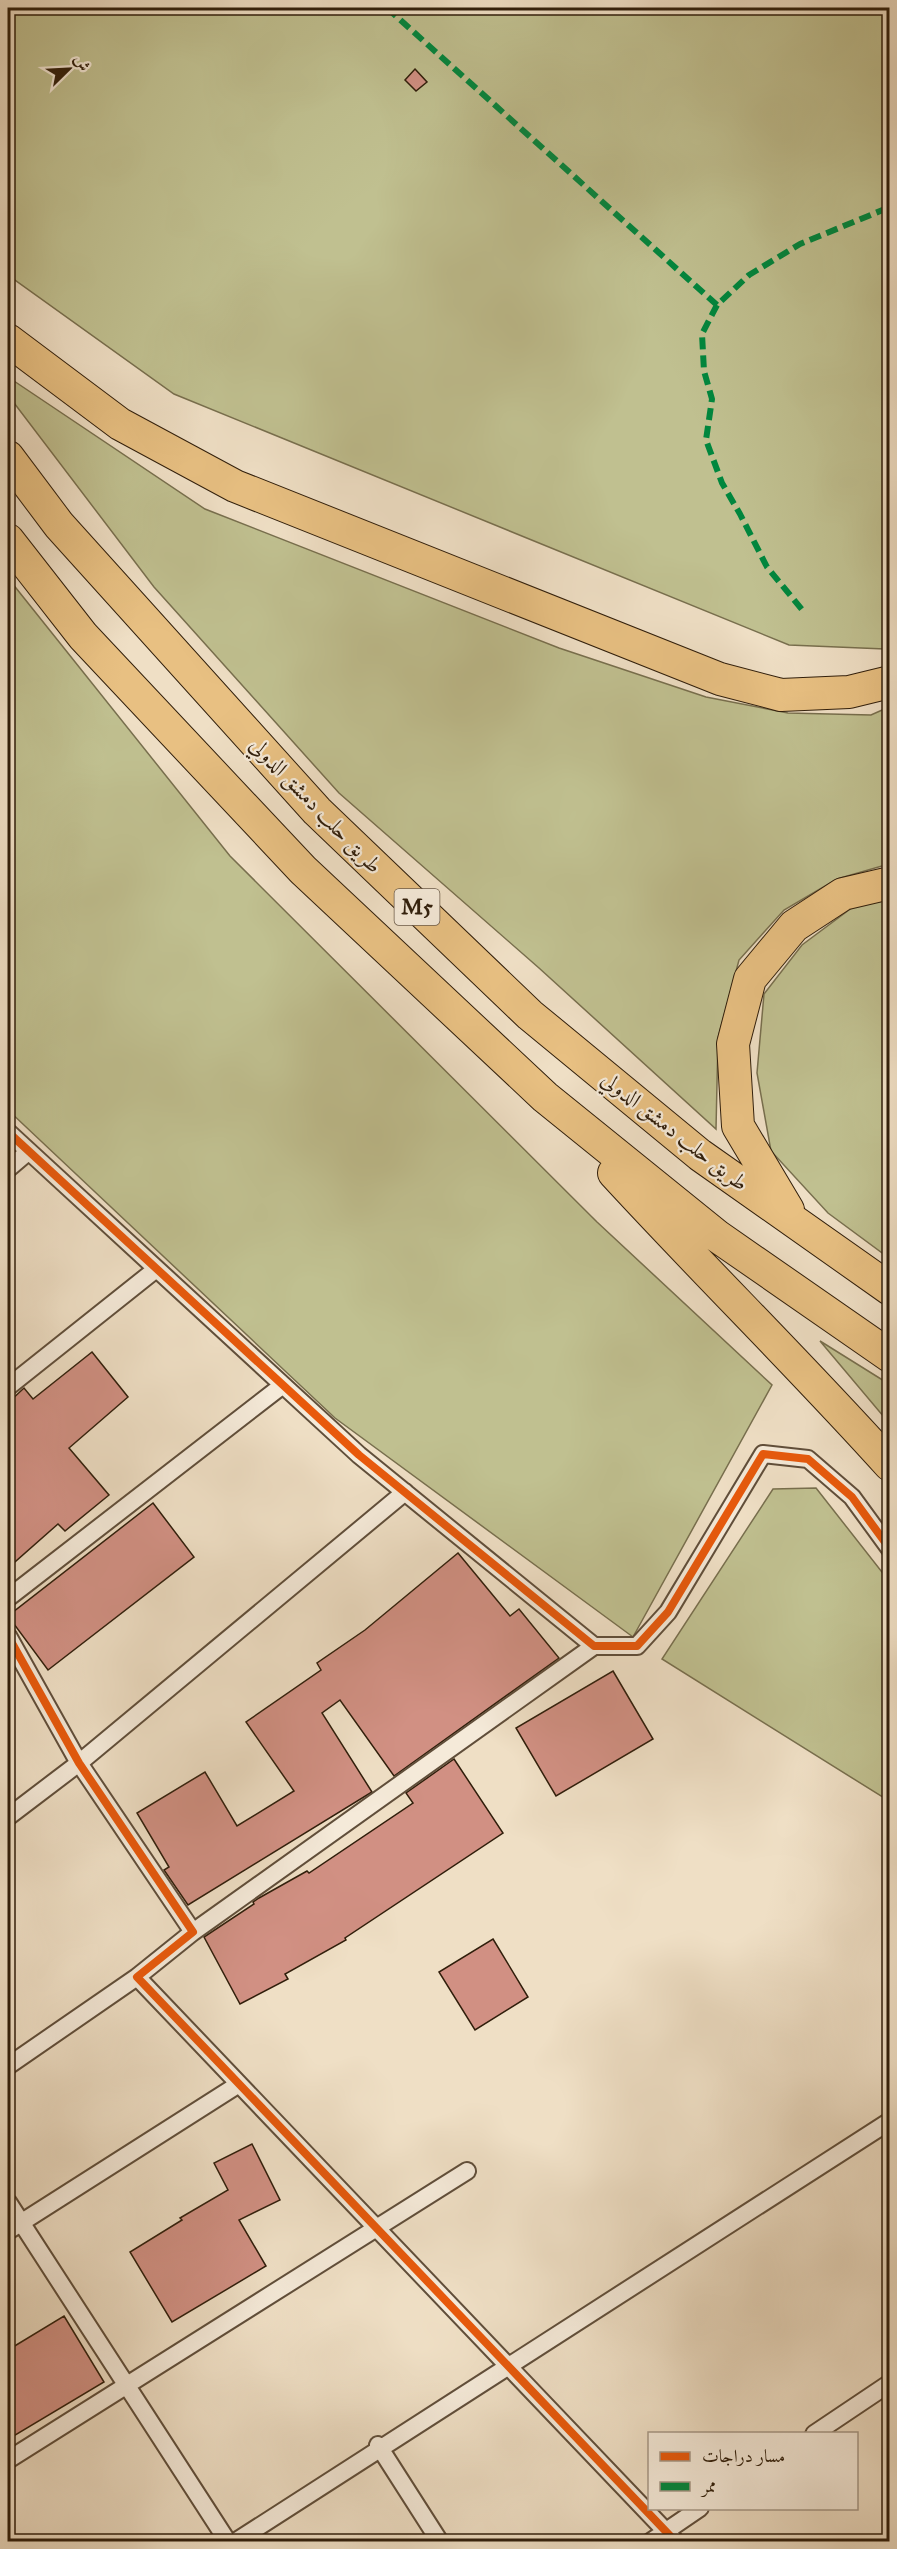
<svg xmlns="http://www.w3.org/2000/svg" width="897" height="2549" viewBox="0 0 897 2549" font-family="'IM FELL Great Primer',Amiri,serif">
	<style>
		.green { fill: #c0c090; stroke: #786f4e; stroke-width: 1.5 }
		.building { fill: #d19083; stroke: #301e0b; stroke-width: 1.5 }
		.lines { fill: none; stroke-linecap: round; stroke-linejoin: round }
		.minor-casing { stroke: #604e3a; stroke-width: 20 }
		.motorway-casing { stroke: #301e0b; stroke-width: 34 }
		.minor { stroke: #f5ead9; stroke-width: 16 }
		.motorway { stroke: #e8c082; stroke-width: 32 }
		.quiet { stroke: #00873e; stroke-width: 6; stroke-dasharray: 12 6; stroke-linecap: butt }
		.cycleway-casing { stroke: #f5ead9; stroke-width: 11 }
		.cycleway { stroke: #e8590c; stroke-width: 8 }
		.labels { text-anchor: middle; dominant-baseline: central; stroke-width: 4.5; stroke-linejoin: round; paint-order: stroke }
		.shield { fill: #f5ead9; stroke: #6b5b49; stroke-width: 1.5 }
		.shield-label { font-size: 21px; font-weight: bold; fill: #301e0b }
		.street-label { font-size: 22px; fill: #301e0b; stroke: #f5ead9 }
	</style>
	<rect width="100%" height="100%" fill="#efdfc5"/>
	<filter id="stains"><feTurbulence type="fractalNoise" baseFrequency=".00333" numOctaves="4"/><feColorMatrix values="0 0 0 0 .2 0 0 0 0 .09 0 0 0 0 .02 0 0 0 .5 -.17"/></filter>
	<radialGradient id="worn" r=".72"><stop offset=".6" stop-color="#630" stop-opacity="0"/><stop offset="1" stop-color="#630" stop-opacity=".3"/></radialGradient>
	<path class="green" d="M8,8H889V647L885,649L789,645L174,394L8,275Z
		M8,377L205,509L559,648L706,697L788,713L871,715L889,707V864L837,879L784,910L739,960L718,1038L716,1129L539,968L339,793L154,587L8,395Z
		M8,578L230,856L597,1222L772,1385L633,1637L335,1418L8,1110Z
		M889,898V1258L828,1213L771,1151L757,1073L764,994L802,945L853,907Z
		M820,1341L889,1384V1423Z
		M816,1488L889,1581V1801L662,1659L773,1489Z"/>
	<path class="building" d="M415,69L427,82L416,91L405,80Z
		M92,1352L128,1397L69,1448L109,1495L65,1531L58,1524L8,1568V1403L24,1388L33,1399Z
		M153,1503L194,1557L48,1670L8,1616Z
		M458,1553L510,1616L519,1609L559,1658L394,1776L340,1700L322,1713L372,1792L188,1905L164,1870L169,1867L137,1813L205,1772L237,1826L294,1791L246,1722L321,1670L317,1663L365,1630Z
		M613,1671L653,1739L556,1796L516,1728Z
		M454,1759L503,1833L345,1938L346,1940L285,1974L288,1979L240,2004L204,1937L254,1904L253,1902L259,1898L307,1871L309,1873L413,1803L406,1793Z
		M493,1939L528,1997L475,2030L439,1972Z
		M252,2144L280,2200L239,2220L266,2266L172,2322L130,2252L182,2220L180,2218L228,2190L214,2163Z
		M64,2316L104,2382L12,2437L8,2428V2350Z"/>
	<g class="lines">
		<g class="minor-casing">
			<path id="minor" d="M8,1132L359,1455L594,1646H637L668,1612L763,1454L808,1459L852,1497L890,1549
				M8,1169L28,1152
				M8,1387L155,1270
				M8,1598L283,1385
				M8,1636L79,1763L193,1932L137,1977L676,2542
				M8,1817L79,1763L405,1492
				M193,1932L594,1646
				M8,2066L137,1977
				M8,2202L228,2542
				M8,2231L239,2084
				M814,2434L890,2383
				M378,2445L440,2542
				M8,2460L467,2171
				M235,2542L890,2121
				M650,2542L700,2508"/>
		</g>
		<g class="motorway-casing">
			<path id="motorway" d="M8,340L120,424L235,486L720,679L781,695L849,692L890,682
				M8,457L59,525L317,811L530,1015L700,1155L890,1289
				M8,540L83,636L303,870L545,1097L717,1236L890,1356
				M614,1173C705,1272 800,1365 890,1465
				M788,1210L738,1126L733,1044L750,979L794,926L843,894L890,883"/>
		</g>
		<use href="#minor" class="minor"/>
		<use href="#motorway" class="motorway"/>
		<path class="quiet" d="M387,8L717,305L749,275L800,244L890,207
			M717,305L702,334L704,371L712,399L706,440L722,483L740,514L767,567L804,612"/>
		<g class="cycleway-casing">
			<path id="cycleway" d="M8,1132L359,1455L594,1646H637L668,1612L763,1454L808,1459L852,1497L890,1549
				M8,1636L79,1763L193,1932L137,1977L676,2542"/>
		</g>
		<use href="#cycleway" class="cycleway"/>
	</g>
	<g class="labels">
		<rect class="shield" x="394.5" y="889" width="45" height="36" rx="4.5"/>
		<g class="shield-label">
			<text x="417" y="907">M5</text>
		</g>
		<g class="street-label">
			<text transform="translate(316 805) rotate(46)">طريق حلب دمشق الدولي</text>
			<text transform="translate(675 1131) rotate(38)">طريق حلب دمشق الدولي</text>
		</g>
	</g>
	<rect width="897" height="2549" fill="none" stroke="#efdfc5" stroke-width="30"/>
	<rect x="9" y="9" width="879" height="2531" fill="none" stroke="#301e0b" stroke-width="3"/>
	<rect x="15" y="15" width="867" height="2519" fill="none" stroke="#301e0b" stroke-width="1.5"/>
	<rect x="648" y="2432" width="210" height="78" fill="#f5ead9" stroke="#a69887" stroke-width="1.5"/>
	<rect x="660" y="2452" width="30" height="9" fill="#e8590c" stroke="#a69887" stroke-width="1.5"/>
	<text x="702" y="2462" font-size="18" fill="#301e0b">مسار دراجات</text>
	<rect x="660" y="2482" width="30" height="9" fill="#00873e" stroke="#a69887" stroke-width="1.5"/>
	<text x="702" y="2492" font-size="18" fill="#301e0b">ممر</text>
	<g transform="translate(69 69) rotate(66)" stroke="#f5ead9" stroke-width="4.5" paint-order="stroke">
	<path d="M0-4.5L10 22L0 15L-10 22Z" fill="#301e0b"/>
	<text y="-9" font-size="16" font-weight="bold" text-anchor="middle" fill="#301e0b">ش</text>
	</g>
	<rect width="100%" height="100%" filter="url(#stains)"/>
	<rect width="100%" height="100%" fill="url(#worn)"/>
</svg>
